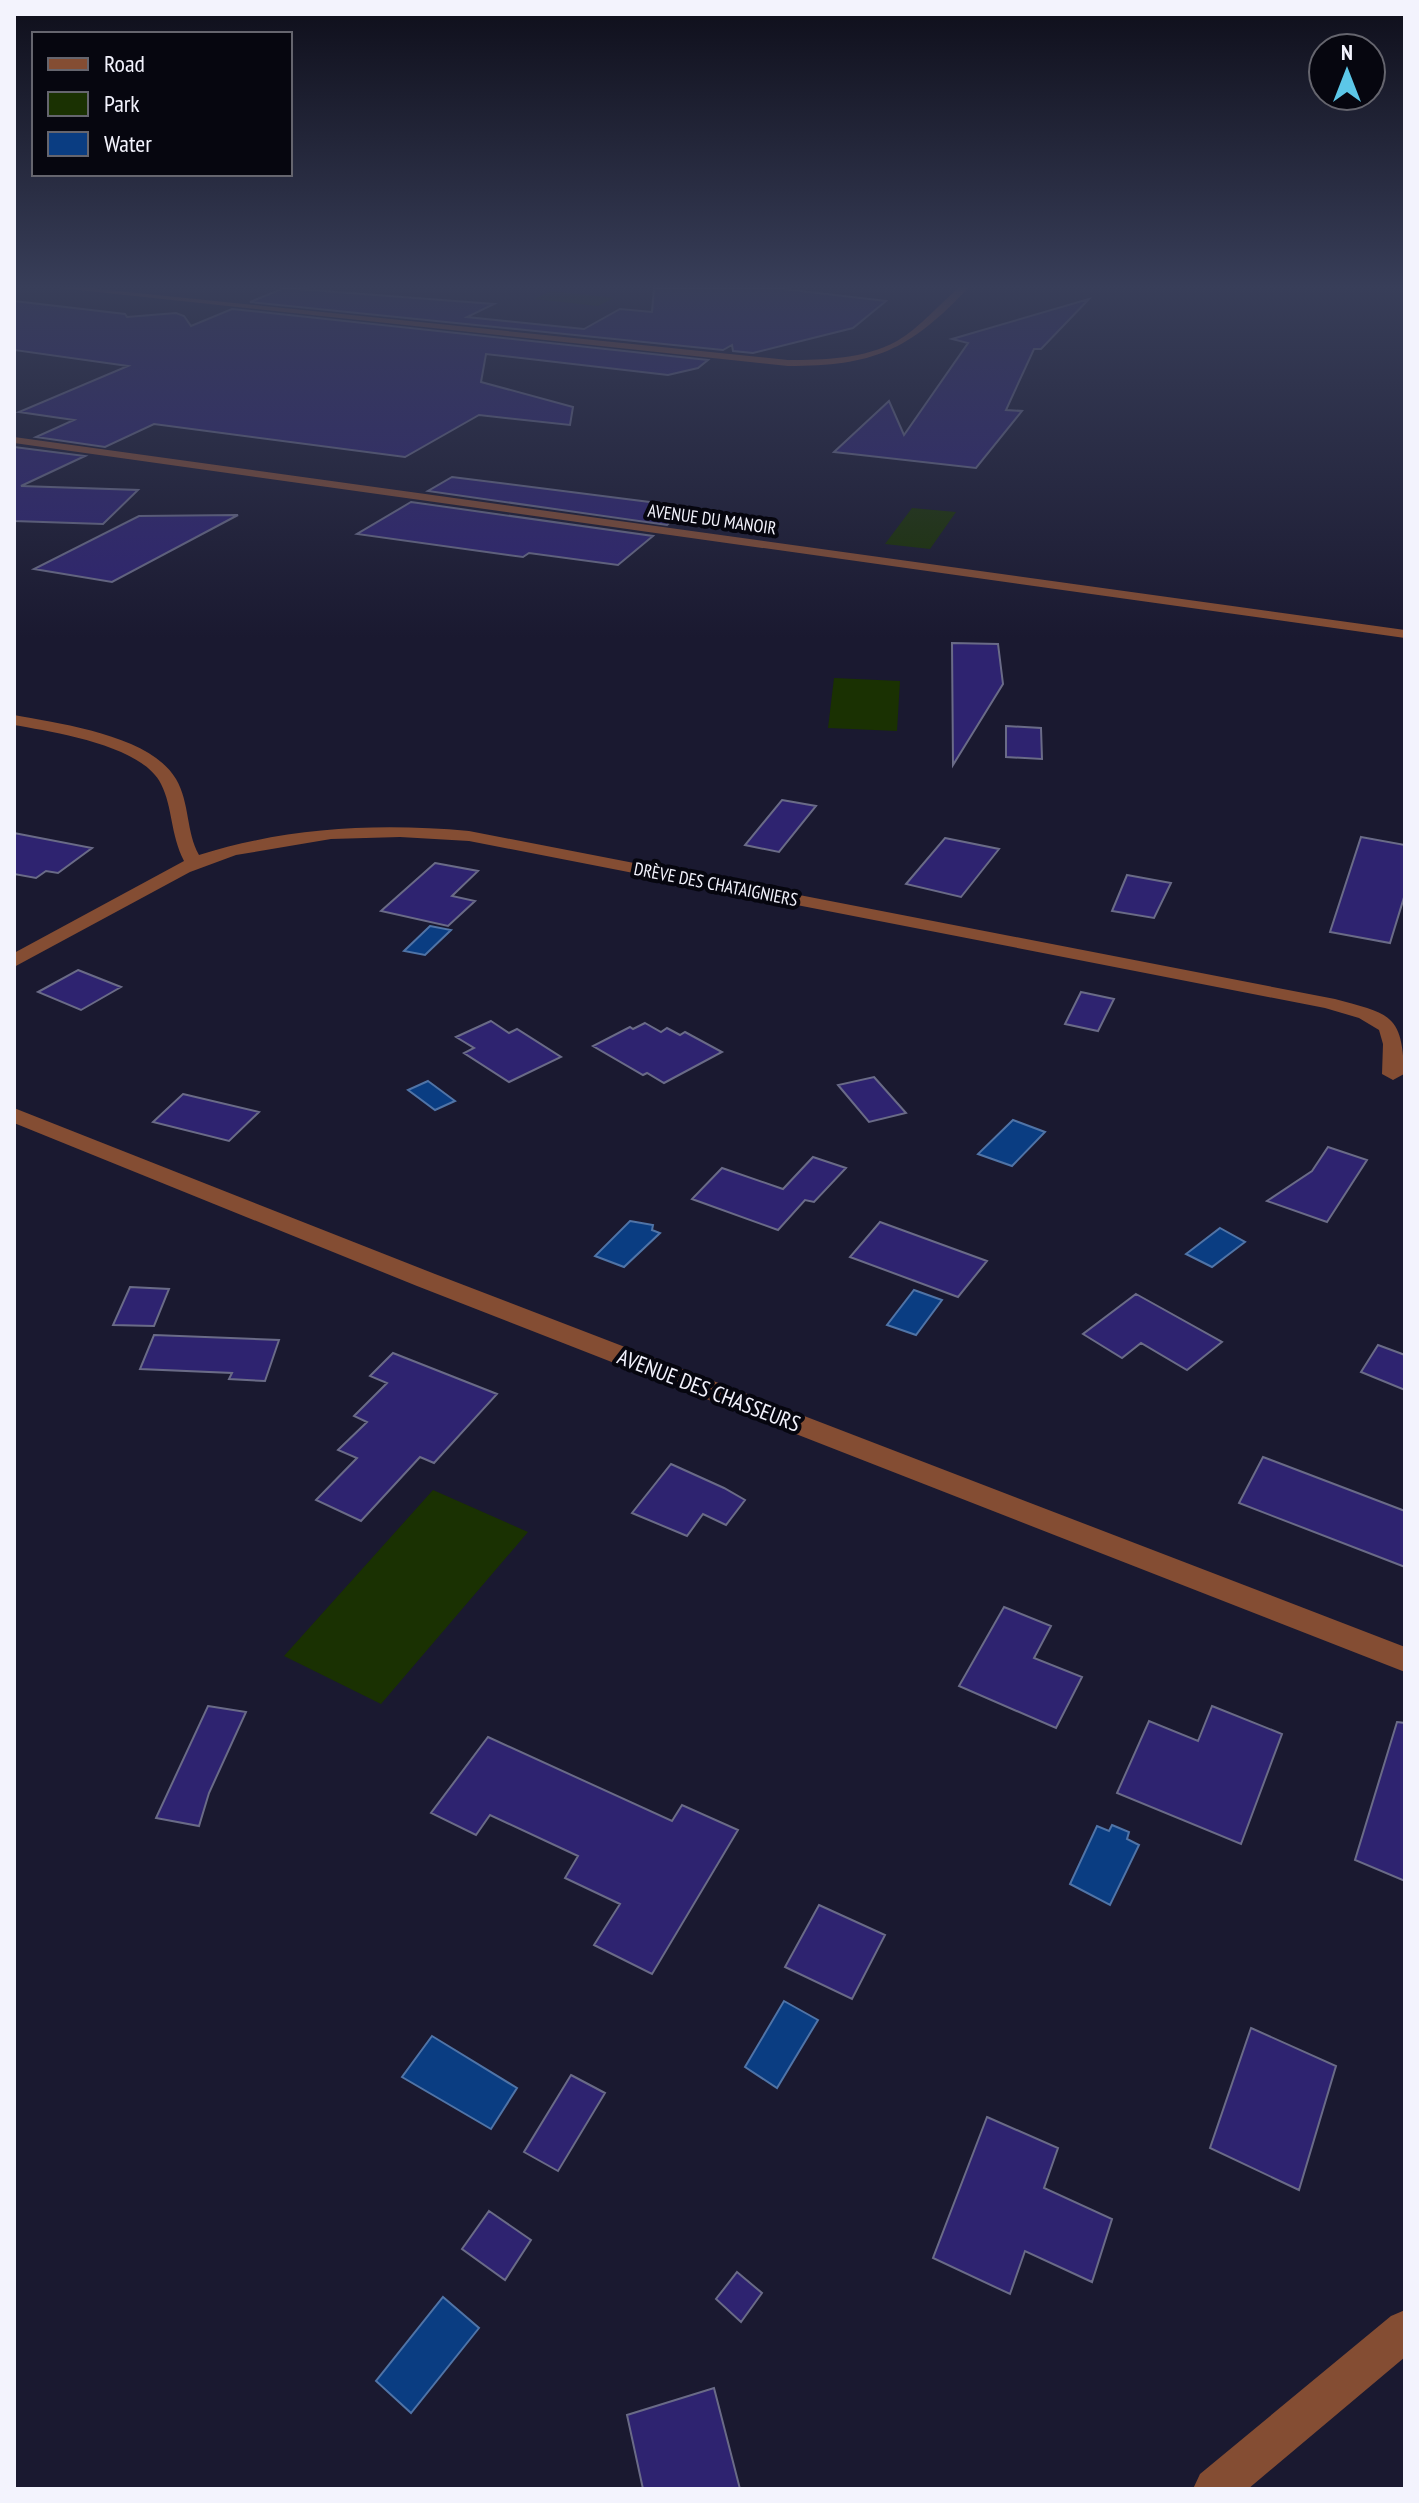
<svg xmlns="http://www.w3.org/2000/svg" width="1419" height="2503" viewBox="0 0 1419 2503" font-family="'PT Sans Narrow',sans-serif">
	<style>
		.green { fill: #1a3102 }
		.water { fill: #0a3d82; stroke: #5074a7; stroke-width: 2 }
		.building { fill: #2e2370; stroke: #6a6b87; stroke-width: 2 }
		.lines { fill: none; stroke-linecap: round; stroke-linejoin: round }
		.street { fill: #844d33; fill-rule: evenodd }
		.labels { text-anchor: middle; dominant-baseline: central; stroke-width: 8; stroke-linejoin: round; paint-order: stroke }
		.far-street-label { font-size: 18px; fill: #f3f3fd; stroke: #06060f }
		.street-label { font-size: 22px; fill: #f3f3fd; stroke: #06060f }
	</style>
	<rect width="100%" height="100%" fill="#1a1930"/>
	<path class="green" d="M551,291L614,298L598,306L534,299Z
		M912,508L956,512L930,549L885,544Z
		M834,678L900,681L897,731L828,728Z
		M433,1490L528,1532L381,1704L284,1656Z"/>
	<path class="water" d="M430,926L451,930L425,955L404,951Z
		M428,1081L455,1101L435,1110L408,1090Z
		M1013,1120L1045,1132L1012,1166L978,1154Z
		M630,1221L653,1225L652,1230L660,1233L624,1267L595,1256Z
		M1220,1228L1245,1242L1212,1267L1186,1254Z
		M914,1290L942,1300L916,1335L887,1325Z
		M1112,1825L1129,1832L1127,1839L1139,1845L1110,1905L1070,1884L1097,1826L1109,1831Z
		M784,2001L818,2020L777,2088L745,2067Z
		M432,2036L517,2088L491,2129L402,2077Z
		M443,2297L479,2328L411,2413L376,2381Z"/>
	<path class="building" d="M284,288L494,304L467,317L584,329L620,309L652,312L654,288H775L886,301L853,328L753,353L733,351L732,345L723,350L250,302Z
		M1089,299L1041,349H1034L1006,410L1022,411L976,468L834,452L889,401L904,435L968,343L952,339Z
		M14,301L125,314L127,317L176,313L184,316L191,326L232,309L708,360L698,368L668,375L486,354L481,382L573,407L570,425L479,415L405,457L154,424L105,447L36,437L74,420L19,412L128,366L14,350Z
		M14,447L85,456L21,486L138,490L103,524L14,521Z
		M452,477L689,507L667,525L428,491Z
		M411,502L653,536L618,565L529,553L523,557L357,534Z
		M238,515L112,582L34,569L139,516Z
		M952,643L998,644L1003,684L953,765Z
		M1006,726L1041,728L1042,759L1006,757Z
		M782,800L816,806L779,852L745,845Z
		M14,833L92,848L58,873L46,871L36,878L14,874Z
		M1361,837L1405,845V894L1390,943L1330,932Z
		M945,838L999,849L961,897L906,884Z
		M435,863L478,871L452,896L475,901L448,926L381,911Z
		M1127,875L1171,883L1154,918L1112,911Z
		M78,970L121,987L81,1010L38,992Z
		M1081,992L1114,999L1098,1031L1065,1024Z
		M491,1021L509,1033L517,1029L561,1057L509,1082L464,1053L474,1048L456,1037Z
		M645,1023L661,1032L667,1028L680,1035L685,1032L722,1052L664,1083L647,1073L643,1075L593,1046L630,1027L633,1029Z
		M874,1077L906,1113L869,1122L838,1085Z
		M183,1094L259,1112L229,1141L153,1122Z
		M1328,1147L1367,1160L1327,1222L1267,1201L1312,1171Z
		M813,1157L846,1168L814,1202L805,1200L778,1230L692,1199L722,1168L783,1189Z
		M880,1222L987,1261L958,1297L850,1257Z
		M130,1287L169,1289L154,1326L113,1325Z
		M1136,1294L1222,1342L1187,1370L1141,1343L1122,1358L1083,1334Z
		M154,1335L279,1340L265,1381L229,1379L232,1373L140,1369Z
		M1378,1345L1405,1355V1390L1361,1372Z
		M393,1353L497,1394L434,1463L420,1457L361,1521L316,1500L357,1458L338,1450L367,1422L354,1416L387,1383L370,1376Z
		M1263,1457L1405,1511V1567L1239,1503Z
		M671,1464L724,1488L745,1500L726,1525L703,1514L687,1536L632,1513Z
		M1004,1607L1051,1626L1034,1658L1082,1677L1056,1728L959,1686Z
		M208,1706L246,1712L209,1793L199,1826L156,1818Z
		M1212,1706L1282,1734L1241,1844L1117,1793L1149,1721L1198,1741Z
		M1397,1722L1405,1723V1881L1355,1860Z
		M488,1737L672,1821L682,1805L738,1830L652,1974L594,1945L620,1904L565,1878L578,1856L490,1815L476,1835L431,1813Z
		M819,1905L885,1935L852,1999L785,1967Z
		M1251,2028L1336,2066L1299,2190L1210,2148Z
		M571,2075L605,2093L558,2171L524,2152Z
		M987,2117L1058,2148L1044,2188L1112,2219L1092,2282L1025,2251L1010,2294L933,2258Z
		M489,2211L531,2240L505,2280L462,2249Z
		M737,2272L762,2293L741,2322L716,2299Z
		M714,2388L740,2489H643L627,2415Z"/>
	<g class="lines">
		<path class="street" d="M60,288H89L788,360C824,360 864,359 897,341C919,328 939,305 958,288H968C909,351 873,366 788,366Z
			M14,437L1405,630V638L14,443Z
			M14,715C61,724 150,735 176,779C190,803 186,832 199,855C288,827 377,823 469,831L1335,999C1389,1014 1403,1013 1404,1074L1393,1080L1382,1074L1383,1044L1379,1030L1359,1018L1325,1008L469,841L400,837L331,839L236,855L190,872L14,967V953L184,861C170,833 173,808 161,784C142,745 53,732 14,725Z
			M14,1108L435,1274L1405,1647V1672L417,1286L14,1123Z
			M1405,2310V2357L1248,2489H1193L1200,2474L1391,2316Z"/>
	</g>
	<linearGradient id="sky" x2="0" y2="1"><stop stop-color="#0e0e1a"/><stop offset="0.45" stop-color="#383e59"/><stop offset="1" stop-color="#383e59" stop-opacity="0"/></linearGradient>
	<rect width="1419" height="638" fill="url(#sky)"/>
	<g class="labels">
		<g class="far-street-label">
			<text transform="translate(712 519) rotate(8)">AVENUE DU MANOIR</text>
			<text transform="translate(716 884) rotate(11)">DRÈVE DES CHATAIGNIERS</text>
		</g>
		<g class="street-label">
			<text transform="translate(709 1390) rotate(21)">AVENUE DES CHASSEURS</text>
		</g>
	</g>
	<rect width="1419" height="2503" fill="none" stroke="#f3f3fd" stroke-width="32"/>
	<rect x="32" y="32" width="260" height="144" fill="#06060f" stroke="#65656e" stroke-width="2"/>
	<rect x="48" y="58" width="40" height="12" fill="#844d33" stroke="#65656e" stroke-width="2"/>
	<text x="104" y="72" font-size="24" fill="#f3f3fd">Road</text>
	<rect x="48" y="92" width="40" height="24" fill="#1a3102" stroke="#65656e" stroke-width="2"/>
	<text x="104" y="112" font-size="24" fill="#f3f3fd">Park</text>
	<rect x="48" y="132" width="40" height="24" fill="#0a3d82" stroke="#65656e" stroke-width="2"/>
	<text x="104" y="152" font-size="24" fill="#f3f3fd">Water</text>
	<g transform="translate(1347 72)"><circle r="38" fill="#06060f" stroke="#65656e" stroke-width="2"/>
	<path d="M0-6L14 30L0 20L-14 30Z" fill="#5cc7e8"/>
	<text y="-12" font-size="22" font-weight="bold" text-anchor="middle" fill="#f3f3fd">N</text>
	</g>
</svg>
